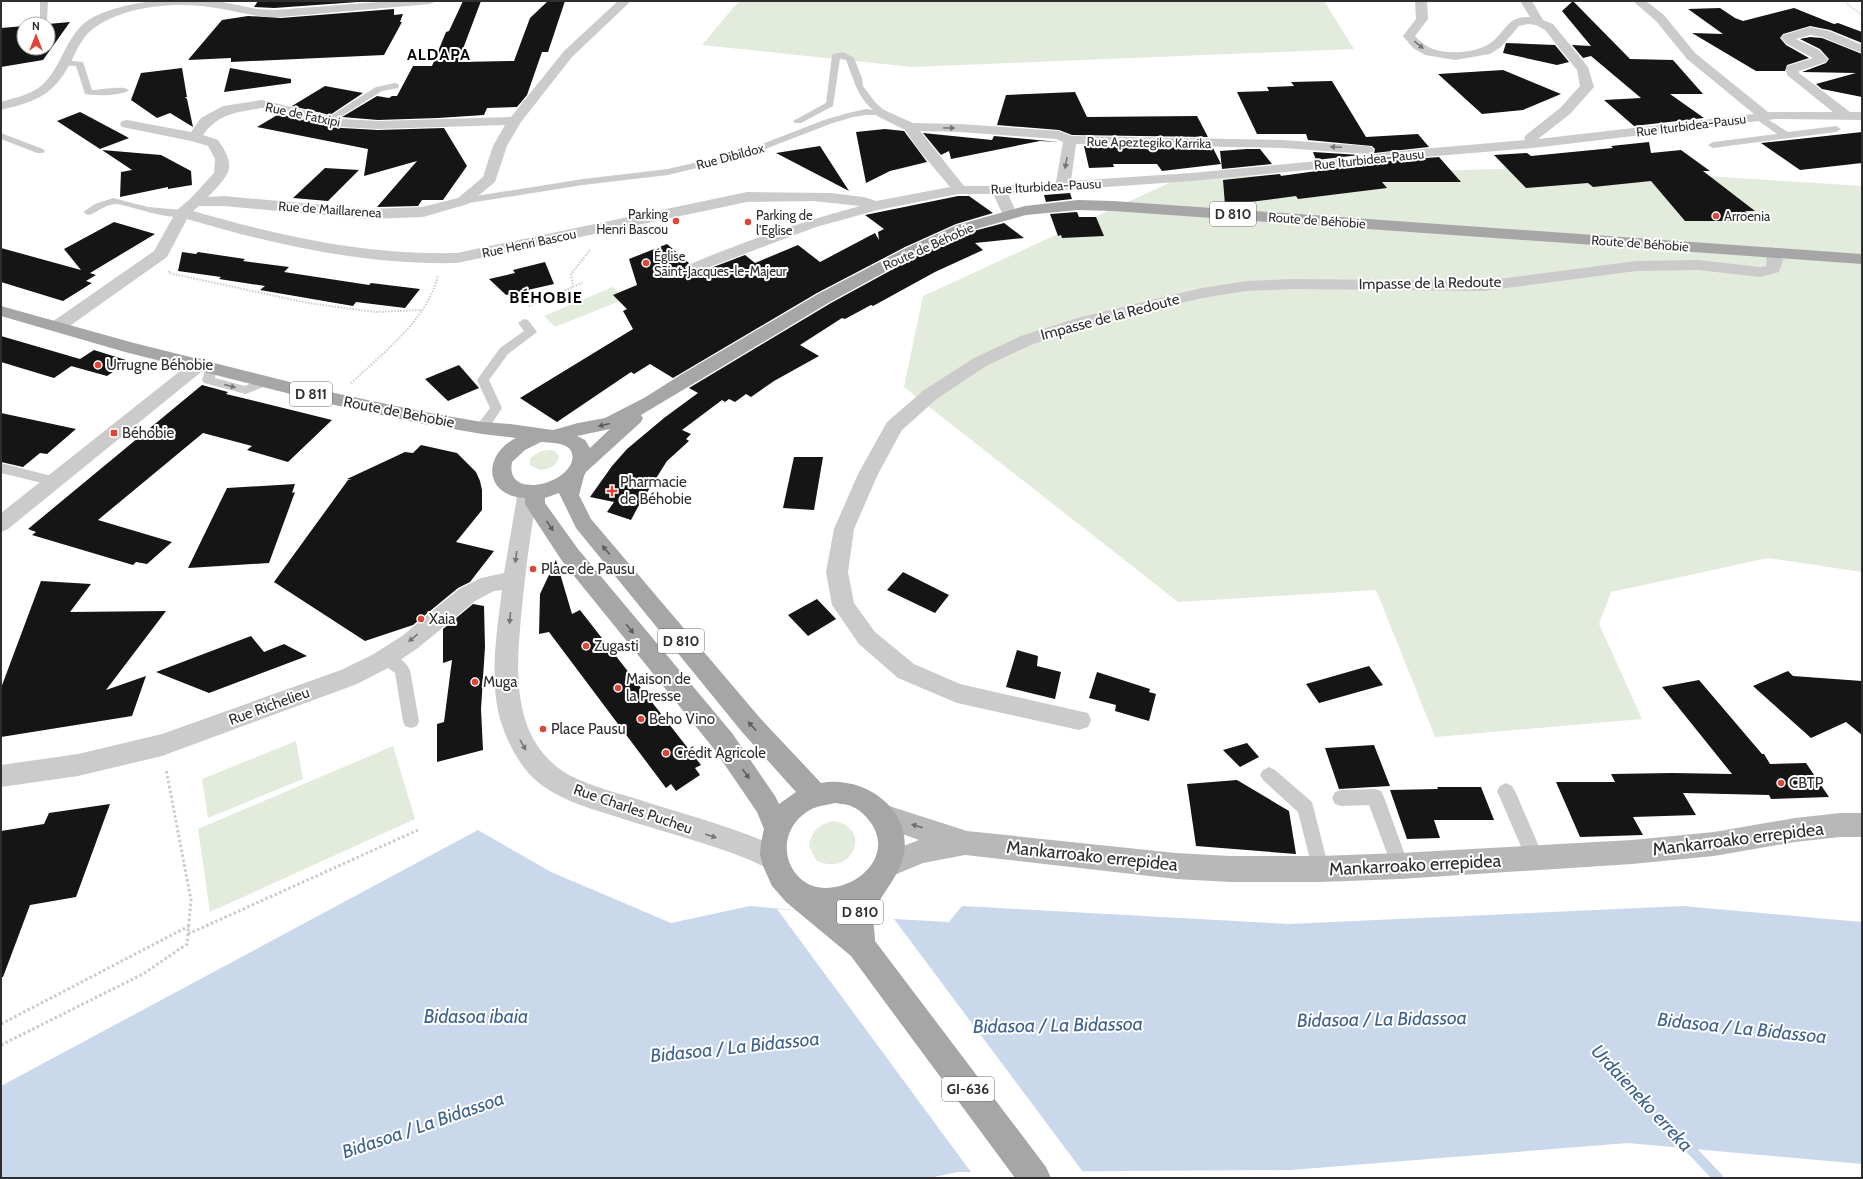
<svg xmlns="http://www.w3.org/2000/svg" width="1863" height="1179" viewBox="0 0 1863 1179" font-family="Cabin,sans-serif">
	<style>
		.green { fill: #e2ebdc }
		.water { fill: #c9d8eb }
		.pier { fill: #fff }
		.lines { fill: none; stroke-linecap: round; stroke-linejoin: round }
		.stream { stroke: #c9d8eb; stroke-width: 10 }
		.building { fill: #151515 }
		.path-far2 { stroke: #cbcbcb; stroke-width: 1.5; stroke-dasharray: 1 1; stroke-linecap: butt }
		.path-far1 { stroke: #cbcbcb; stroke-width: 2; stroke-dasharray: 1.5 1.5; stroke-linecap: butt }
		.path { stroke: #cbcbcb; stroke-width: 3; stroke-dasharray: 2.5 2.5; stroke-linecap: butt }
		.service { fill: #cbcbcb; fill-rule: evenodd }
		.minor { fill: #cbcbcb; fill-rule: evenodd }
		.secondary { fill: #b8b8b8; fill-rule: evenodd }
		.primary { fill: #a6a6a6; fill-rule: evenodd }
		.oneway { fill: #757575 }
		.oneway2 { fill: #5e5e5e }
		.oneway3 { fill: #6c6c6c }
		.poi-dot { fill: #e14435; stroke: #fff; stroke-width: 1.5 }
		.labels { text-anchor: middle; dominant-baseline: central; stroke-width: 4; stroke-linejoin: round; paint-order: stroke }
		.far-street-label { font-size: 13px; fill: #2e2e2e; stroke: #fff }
		.far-poi-label { font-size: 13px; fill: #2e2e2e; stroke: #fff; text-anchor: start }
		.shield { fill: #fff; stroke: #6d6d6d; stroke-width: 1 }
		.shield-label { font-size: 14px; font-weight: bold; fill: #2e2e2e }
		.street-label { font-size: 15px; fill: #2e2e2e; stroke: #fff }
		.poi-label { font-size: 15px; fill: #2e2e2e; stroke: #fff; text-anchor: start }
		.far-district-label { font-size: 16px; font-weight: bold; letter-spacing: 1px; fill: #000; stroke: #fff }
		.near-street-label { font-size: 18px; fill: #2e2e2e; stroke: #fff }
		.near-water-label { font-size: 19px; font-style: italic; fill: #3e628f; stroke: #fff }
	</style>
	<rect width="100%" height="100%" fill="#fff"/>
	<path class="green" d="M739,1H1324L1354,49L912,67L702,45Z
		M1570,167L1862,186V572L1768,558L1611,592L1599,624L1642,719L1435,737L1376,590L1178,602L904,387L923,296L1180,178Z
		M613,287L625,299L555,327L544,316Z
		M551,450L555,451L559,456C558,466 549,469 540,470L530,465V458L541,451Z
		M296,741L303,779L208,818L202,779Z
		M393,746L415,819L210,912L198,829Z
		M834,821C875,829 850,879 816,860L809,846C811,831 819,824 834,821Z"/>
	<path class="water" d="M478,830L551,872L671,923L750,906L894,919L949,922L962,906L1288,924L1683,906L1862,922V1164L1628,1143L1291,1170L958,1172L929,1178H1V1086Z"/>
	<path class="pier" d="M777,909L894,919L1083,1172H971Z"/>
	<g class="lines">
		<path class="stream" d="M1683,1141L1718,1178"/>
	</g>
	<path class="building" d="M258,1H372L274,8L254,7Z
		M463,1H481L458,62L514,61L530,18L548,1H565L548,52H542L527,95L517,107L487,108L484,115L438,118L378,120L342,117L377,96L389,98L392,96H397L413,66H432L446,32L449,31Z
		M1573,1L1630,59L1673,60L1703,94H1670L1704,118L1634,126L1604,100L1641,98L1591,56L1583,58L1572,45L1591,46L1562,11Z
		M1720,8L1735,18L1743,21L1794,8L1834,24L1838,23L1862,32V43L1830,30L1810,26L1783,34L1780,38L1786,45L1809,58L1787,65L1785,71H1756L1692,33L1723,34L1688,9Z
		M394,9V15L403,14L400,22H402L384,55L231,62V58L188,60L222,20L248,16L281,18Z
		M70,22L43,60L1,67V28L24,26V48H48V24Z
		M1810,37L1822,38L1862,54V97L1822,89L1816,84L1856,73L1802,72L1826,63L1829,59L1820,49L1800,39Z
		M1506,43L1555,45L1569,62L1557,65L1503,53Z
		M182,68L187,97H185L187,99L193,127L170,113L157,118L131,100L141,73Z
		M230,68L291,79V83L224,92Z
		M1503,70L1561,94L1523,110L1482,114L1438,74Z
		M1332,81L1366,137L1418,134L1429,147L1374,153L1375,149L1372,146L1308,140L1306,134H1257L1237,92L1269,91L1267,87L1294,86L1291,82Z
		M325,86L363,93L330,115L292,106Z
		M1075,92L1087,117L1197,116L1208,137L1072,135L1059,130L997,125L1006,95Z
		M80,112L84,114L129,138L100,149L57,121Z
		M279,114L342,128L378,130L444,128L467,166L443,200H422L418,206L377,207L417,161L364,176L368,149L257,127Z
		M885,129L904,131L927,162L890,171L866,183L856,132Z
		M1862,132V163L1800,170L1761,143Z
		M923,133L992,140L994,136L1059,142L1040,141L951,159L949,151L941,155Z
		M1649,142L1651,153L1681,150L1710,171H1703L1755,211H1745L1755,221H1685L1651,181L1593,187L1588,183L1526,188L1494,155L1527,153L1531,156L1613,148L1611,146Z
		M820,146L849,191L776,153Z
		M1084,146L1213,148L1221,164L1162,171L1157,164H1113L1114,167L1089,168Z
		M1247,149H1260L1272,164L1222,169L1220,151Z
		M102,150L161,155L191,171L192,185L168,189V187L120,197L121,172L132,170Z
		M1313,152L1360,155L1316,160Z
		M1439,157L1461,182H1382L1387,188L1298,199L1296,196L1250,202V207L1225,205L1223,180L1280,174L1281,176L1388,161Z
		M325,168L359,170L328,201L293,198Z
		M1070,193L1072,199L1046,202L1044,195Z
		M958,196H969L993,213L956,224L905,247L817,293L673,378L650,364L634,374L631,372L557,422L520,398L633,329L623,311L627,309L613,295L637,285L629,259L667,244L689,263L685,267L687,272L695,274L745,255L755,263L798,245L820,262L875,233L879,240L878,232L884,229L865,215Z
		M1077,212L1079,217H1096L1104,236L1062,238L1061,235L1058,236L1050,214Z
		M114,222L155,234L90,273L96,275L86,281L92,283L63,301L1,282V248L81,270L64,249Z
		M1004,223L1024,238L975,243L983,250L935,272L873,306L871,305L845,319L842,318L800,345L819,356L774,381L751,397L746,394L735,402L729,399L725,402L722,400L682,430L691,434L686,439L689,441L667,461L639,505L631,520L607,512L614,502L590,497L612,466L627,449L664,418L698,393L689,388L831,303L919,255L970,232Z
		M182,252L196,254L198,252L245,259L243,261L289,267L284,272L369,285L371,283L420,289L405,308L356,302L353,306L260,290L265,286L219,279L221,277L178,271Z
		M545,262L554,284L506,295L489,279L515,273L513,270Z
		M1,336L80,359L94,350L129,361L107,376L71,366L80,360L54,378L1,362Z
		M459,365L479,388L448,401L425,379Z
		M202,385L228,392L226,394L332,420L288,462L247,450L252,446L203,433L98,520L172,542L147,564L136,562L133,565L32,535L36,532L28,529Z
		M1,413L76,429L47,454L40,453L23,467L1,462Z
		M421,445L457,453L476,472L480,481L482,490V510L456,542L494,551L470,582L458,588L413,625L365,641L274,582L348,480H352L347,479L405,452L413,453Z
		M794,457H823L814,510L783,508Z
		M295,484L292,493L295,492L269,563L188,568L227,488Z
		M556,560L572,614L580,610L701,765L695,768L700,775L676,791L671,784L666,788L549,632L539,634L540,594Z
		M903,572L949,595L935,613L887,590Z
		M41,581L91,584L70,612L166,611L106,690L146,676L132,716L1,737V688Z
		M817,599L836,619L808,636L788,615Z
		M473,604L484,606L485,647L481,709L483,750L437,762V724L444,722L452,660L443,663V629Z
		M251,636L264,652L284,644L307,656L209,693L156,672Z
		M1017,650L1038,656L1037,666L1061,672L1055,699L1006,687Z
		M1369,666L1383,685L1319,703L1306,684Z
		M1788,671L1793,676L1862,681V735L1846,722L1811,738L1753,686Z
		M1097,672L1150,689L1149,692L1156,694L1149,721L1115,711L1116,705L1089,698Z
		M1699,680L1762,754H1764L1770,764L1806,763L1829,797L1771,799L1769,795L1683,793L1696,815L1633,817L1643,835L1580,837L1556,782H1615L1611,774L1672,773L1732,774L1662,687Z
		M1247,743L1259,757L1240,767L1223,750Z
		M1374,745L1390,786L1339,789L1325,748Z
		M1237,780L1289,811L1296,854L1196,846L1187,784Z
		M1437,787H1481L1494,820H1434L1440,838L1407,839L1390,790L1438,789Z
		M110,804L76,897L30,905L3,977H1V831L44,824L49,813Z"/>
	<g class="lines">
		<path class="path-far2" d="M1848,1L1847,4L1862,15"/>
		<path class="path-far1" d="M169,271V273L308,303L375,312L422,310
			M573,287L571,274L591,249
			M529,306L582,283
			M351,383C382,354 429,318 438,275"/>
		<path class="path" d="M188,934L418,830
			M1,1024L189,926
			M1,1045L143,974L187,944L191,900L166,769"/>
		<path class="service" d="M40,1H48L47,20H44L40,18Z
			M843,52L854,58L862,78L863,86L875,102L887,113L885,115H866L853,117L830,124L750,155L668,175L583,185L463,204L458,201L463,198L583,179L668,169L744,151L824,120L848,113L866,109L873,110C856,95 854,79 846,60L840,58L833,106L801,123H795L793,121L826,103L832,56L833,54Z
			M64,60L83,62L92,90C101,90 124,85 129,90C123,96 94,96 85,94L76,66L61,65V61Z
			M395,83L398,84L399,86L398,88L382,91L332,122H326L324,120L376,87Z
			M1759,114L1788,132L1836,126L1841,129L1836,132L1713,148L1708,145L1713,142L1777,134L1756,119L1754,117L1756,115Z
			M1,133L43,149L45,151L43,153H37L1,139Z
			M113,198L148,207L182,210L187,213C177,225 128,204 115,204C106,205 99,210 92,214L88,215L83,212L95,204Z
			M524,319L528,320L537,332L508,354L489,380L502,408L487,431H477L475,428L490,408L477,380L500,348L524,331L518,323Z
			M211,363L215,364L217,367L215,378L245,386L260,379H268L270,382L268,385L246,394L204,383L202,380L207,364Z
			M1,463L59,478L61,481L59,484L54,486L1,473Z
			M387,652C396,654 406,662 410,670L419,721L417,726L411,728L405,726L403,721L395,673L381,663L379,658L381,653Z
			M1269,767L1275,770L1312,802L1329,869L1326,875L1320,878L1314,875L1298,812L1263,780L1260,775L1263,770Z
			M1506,783L1512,786L1515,791L1544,858L1541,864L1535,866L1529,864L1526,858L1497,791L1500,786Z
			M1375,789L1381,791L1384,797L1409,866L1406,872L1400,875L1394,872L1369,805L1341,806L1335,804L1332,798L1335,792L1341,790Z"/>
		<path class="minor" d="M152,1H217L257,9L274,10L392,1H436L430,4L281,17C256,18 233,10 209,7C174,2 127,6 97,26C84,34 78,47 72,60C54,95 38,101 1,110V102C14,98 30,95 41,86C62,68 65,37 87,21C105,9 130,4 152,1Z
			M618,1H631L572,57L521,122L507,146L495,182L468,204L423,217L369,219L223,206H199L193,211C280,236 366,255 457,253L747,192L831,193L864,197L876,201L950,187L918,149L905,130L877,116L875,113L877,110L882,109L913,123L960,124L1059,131L1072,136L1283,140L1367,146L1372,147L1374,150L1372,153L1367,154L1283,148L1076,144L1071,181L1191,173L1351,158L1388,152L1525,140L1524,138L1526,135L1560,108L1580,86L1577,70L1545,30L1536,25L1528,24L1519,26L1501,47L1490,54L1455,60L1425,55L1413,48L1403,36L1416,19L1415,1H1427L1428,19L1415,36C1420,41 1426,47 1433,49C1450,55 1479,53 1493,41C1507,29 1508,16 1530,17L1520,1H1532L1543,20L1553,24L1588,67L1594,87L1570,114L1538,139L1754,114L1687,59L1656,21L1633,1H1646L1664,15L1695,53L1768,112H1833L1787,75L1786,69L1787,66L1813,58L1787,44L1781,38L1783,35L1810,27L1829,31L1862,45V53L1822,37L1810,35L1796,39L1819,50L1828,59L1826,62L1799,71V73L1850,112H1862V120L1776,119L1533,148L1388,160L1351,166L1191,181L1008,194L1017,214L1014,217L1009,219L1004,217L993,194H958L878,210L816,227L694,273L688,271L686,268L688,265C744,241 801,222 860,206L813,201L747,202L457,263C364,265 275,245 187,219L167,257L64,330L58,331L52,330L49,326L52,322L154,251L177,210L190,199L214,173L215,159L208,146L191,141L122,127L120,124L122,121L127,120L191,132L201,118L223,106L262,100L342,119L378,121L511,117L564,51ZM262,108L342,127L378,129L505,125L493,146L483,177L458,198L422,207L369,209L223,196L208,197C229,174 238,169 218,140L203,135C219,113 237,112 262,108ZM920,131L960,132L1056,139L1063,142L1056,182L999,186H964Z
			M1771,247L1777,249L1783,260L1779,272L1760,277L1698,270L1636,271L1483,291L1293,289L1246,291L1202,298L1087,326L1033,344L986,366L938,398L902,430L878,474L854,529L848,572L854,603L875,632L914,664L960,684L1088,713L1091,720L1088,727L1079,730L957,703L898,678L859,644L832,605L826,572L834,529L858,474L887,422L924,390L974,358L1021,336L1081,317L1202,288L1246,281L1293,279L1483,281L1636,261L1698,260L1760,267L1766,266L1767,260L1763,252L1765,249Z
			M200,358L206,360L209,364L206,368L8,529L1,532V513L194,360Z
			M528,484L535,486L538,491C530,533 525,575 521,617C518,651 515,686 525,719C532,743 548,764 571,776C591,786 613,792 634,798C683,814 735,827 782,849L786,858L782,867L773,870C764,867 755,862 745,858C710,844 672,834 636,823C604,812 565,804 539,783C520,768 507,742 500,719C489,678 497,631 502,590L494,591L475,601L418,648L388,668L357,684L162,756L78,776L1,787V765L78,754L162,734L341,670L372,655L402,636L459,589L481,578L504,573L518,491L521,486Z"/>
		<path class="secondary" d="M883,804L967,831L1176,853L1230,856H1320L1400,853L1632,840L1714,832L1795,818L1840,813H1862V837H1840L1795,842L1714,856L1632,864L1400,879L1320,882H1230L1176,879L965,855L923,863L887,878L877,874L874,865L877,856L919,840L874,824L870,816L874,808Z"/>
		<path class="primary" d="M1078,200L1113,201L1862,254V264L1113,211L1078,210L1026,215L969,231L918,254L830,302L641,415L643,418L641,422L586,472L584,476L579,495L591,519L760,718L821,783C864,775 915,810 903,858C899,873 888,887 880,900C878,903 875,907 874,911C872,919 875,932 875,941L1046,1167L1051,1178H1015L851,956L786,902L772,886L763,866L760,855L761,843L764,829L757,812L714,749L562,561L528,509L525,504V498C484,496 482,455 516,438L482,434L424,424L330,404L125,352L1,316V306L134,343L330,392L424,412L482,422L510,424L553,430L578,423L605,418L644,398L682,374L818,294L906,248L957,225L1025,206ZM610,429L590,448L585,440L577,436ZM541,442C554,443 576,442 572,461C565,486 505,499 512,462L525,450ZM559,493L576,528L742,732L796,792L779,804L775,796L732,733L578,549L545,503V498ZM835,803C841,804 848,804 853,807C860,810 866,816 871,823C893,855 860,887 827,888C817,888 810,886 802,880C777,859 784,821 814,808C821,805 828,805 835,803ZM846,911V916L843,912Z"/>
	</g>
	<defs><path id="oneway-solid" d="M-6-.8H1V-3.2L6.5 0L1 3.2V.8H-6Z"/></defs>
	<g class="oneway">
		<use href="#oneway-solid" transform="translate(1419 45) rotate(39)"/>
		<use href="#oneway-solid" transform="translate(949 128)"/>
		<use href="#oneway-solid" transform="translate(1336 147) rotate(-177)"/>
		<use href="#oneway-solid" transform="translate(1066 163) rotate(100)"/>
		<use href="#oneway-solid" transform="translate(230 386) rotate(15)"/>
		<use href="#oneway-solid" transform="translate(516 557) rotate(97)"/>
		<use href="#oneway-solid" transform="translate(510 618) rotate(95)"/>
		<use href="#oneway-solid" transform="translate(413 638) rotate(141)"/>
		<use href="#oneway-solid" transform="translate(523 745) rotate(60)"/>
		<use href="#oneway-solid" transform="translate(711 836) rotate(18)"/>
	</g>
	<g class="oneway2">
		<use href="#oneway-solid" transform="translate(604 425) rotate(166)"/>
		<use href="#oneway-solid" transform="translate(550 526) rotate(56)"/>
		<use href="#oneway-solid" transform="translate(606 550) rotate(-130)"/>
		<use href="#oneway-solid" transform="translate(630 629) rotate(51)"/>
		<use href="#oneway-solid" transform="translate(752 726) rotate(-132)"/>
		<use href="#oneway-solid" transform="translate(746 774) rotate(55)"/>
	</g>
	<use class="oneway3" href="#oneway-solid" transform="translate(917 826) rotate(-163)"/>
	<g class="poi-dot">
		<circle cx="1716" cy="216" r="4"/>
		<circle cx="676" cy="221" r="4"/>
		<circle cx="748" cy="222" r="4"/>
		<circle cx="646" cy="263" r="4"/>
		<circle cx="98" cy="365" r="4"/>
		<rect x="110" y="429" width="8" height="8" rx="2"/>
		<path d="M610 485h4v4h4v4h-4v4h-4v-4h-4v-4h4z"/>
		<circle cx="533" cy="569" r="4"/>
		<circle cx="421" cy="619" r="4"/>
		<circle cx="586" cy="646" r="4"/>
		<circle cx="475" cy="682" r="4"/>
		<circle cx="618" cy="688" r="4"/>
		<circle cx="641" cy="719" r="4"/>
		<circle cx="543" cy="729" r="4"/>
		<circle cx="666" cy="753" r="4"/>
		<circle cx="1781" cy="783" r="4"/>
	</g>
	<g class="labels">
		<g class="far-street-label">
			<text transform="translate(303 114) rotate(12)">Rue de Fatxipi</text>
			<text transform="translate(1691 125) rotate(-7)">Rue Iturbidea-Pausu</text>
			<text transform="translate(1149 142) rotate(1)">Rue Apeztegiko Karrika</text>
			<text transform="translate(730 156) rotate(-15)">Rue Dibildox</text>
			<text transform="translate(1369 159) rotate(-6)">Rue Iturbidea-Pausu</text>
			<text transform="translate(1046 186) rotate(-3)">Rue Iturbidea-Pausu</text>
			<text transform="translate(330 209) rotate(4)">Rue de Maillarenea</text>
			<text transform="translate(1317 220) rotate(4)">Route de Béhobie</text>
			<text transform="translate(529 243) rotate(-12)">Rue Henri Bascou</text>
			<text transform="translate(1640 243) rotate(4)">Route de Béhobie</text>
			<text transform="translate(928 246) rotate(-24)">Route de Béhobie</text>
		</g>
		<g class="far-poi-label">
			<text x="668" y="214" text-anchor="end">Parking<tspan x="668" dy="15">Henri Bascou</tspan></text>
			<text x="756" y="215">Parking de<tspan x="756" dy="15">l'Eglise</tspan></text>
			<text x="1724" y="216">Arroenia</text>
			<text x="654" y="256">Église<tspan x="654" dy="15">Saint-Jacques-le-Majeur</tspan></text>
		</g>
		<g class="shield">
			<rect x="1210" y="202" width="46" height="24" rx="3"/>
			<rect x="290" y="382" width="42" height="24" rx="3"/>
			<rect x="658" y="629" width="46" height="24" rx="3"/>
			<rect x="837" y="900" width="46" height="24" rx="3"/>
			<rect x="942" y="1077" width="52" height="24" rx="3"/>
		</g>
		<g class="shield-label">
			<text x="1233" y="214">D 810</text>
			<text x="311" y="394">D 811</text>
			<text x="681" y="641">D 810</text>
			<text x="860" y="912">D 810</text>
			<text x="968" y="1089">GI-636</text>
		</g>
		<g class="street-label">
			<text transform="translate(1430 283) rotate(-1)">Impasse de la Redoute</text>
			<text transform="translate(1110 317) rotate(-15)">Impasse de la Redoute</text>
			<text transform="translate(399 412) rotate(11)">Route de Behobie</text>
			<text transform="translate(269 706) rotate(-20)">Rue Richelieu</text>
			<text transform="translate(633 809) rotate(19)">Rue Charles Pucheu</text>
		</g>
		<g class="poi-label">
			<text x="106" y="365">Urrugne Béhobie</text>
			<text x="122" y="433">Béhobie</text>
			<text x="620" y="482">Pharmacie<tspan x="620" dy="17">de Béhobie</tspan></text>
			<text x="541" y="569">Place de Pausu</text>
			<text x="429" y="619">Xaia</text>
			<text x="594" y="646">Zugasti</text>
			<text x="626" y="679">Maison de<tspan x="626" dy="17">la Presse</tspan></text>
			<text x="483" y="682">Muga</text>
			<text x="649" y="719">Beho Vino</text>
			<text x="551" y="729">Place Pausu</text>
			<text x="674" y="753">Crédit Agricole</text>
			<text x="1789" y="783">CBTP</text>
		</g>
		<g class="far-district-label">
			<text x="439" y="54">ALDAPA</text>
			<text x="546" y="297">BÉHOBIE</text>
		</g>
		<g class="near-street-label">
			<text transform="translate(1738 839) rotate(-7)">Mankarroako errepidea</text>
			<text transform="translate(1092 856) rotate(6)">Mankarroako errepidea</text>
			<text transform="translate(1415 865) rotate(-3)">Mankarroako errepidea</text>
		</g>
		<g class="near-water-label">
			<text x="476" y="1016">Bidasoa ibaia</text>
			<text transform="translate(1382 1019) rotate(-1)">Bidasoa / La Bidassoa</text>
			<text transform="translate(1058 1025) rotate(-1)">Bidasoa / La Bidassoa</text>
			<text transform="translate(1742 1028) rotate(6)">Bidasoa / La Bidassoa</text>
			<text transform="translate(735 1047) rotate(-6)">Bidasoa / La Bidassoa</text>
			<text transform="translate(1642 1098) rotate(47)">Urdaieneko erreka</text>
			<text transform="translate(423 1125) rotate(-19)">Bidasoa / La Bidassoa</text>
		</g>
	</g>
	<rect width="1863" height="1179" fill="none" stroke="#2e2e2e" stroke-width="4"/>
	<g transform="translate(36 36)"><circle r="19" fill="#ffffff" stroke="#ababab"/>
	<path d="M0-3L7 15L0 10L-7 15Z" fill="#e14435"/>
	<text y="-6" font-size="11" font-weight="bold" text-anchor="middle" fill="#2e2e2e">N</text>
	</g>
</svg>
